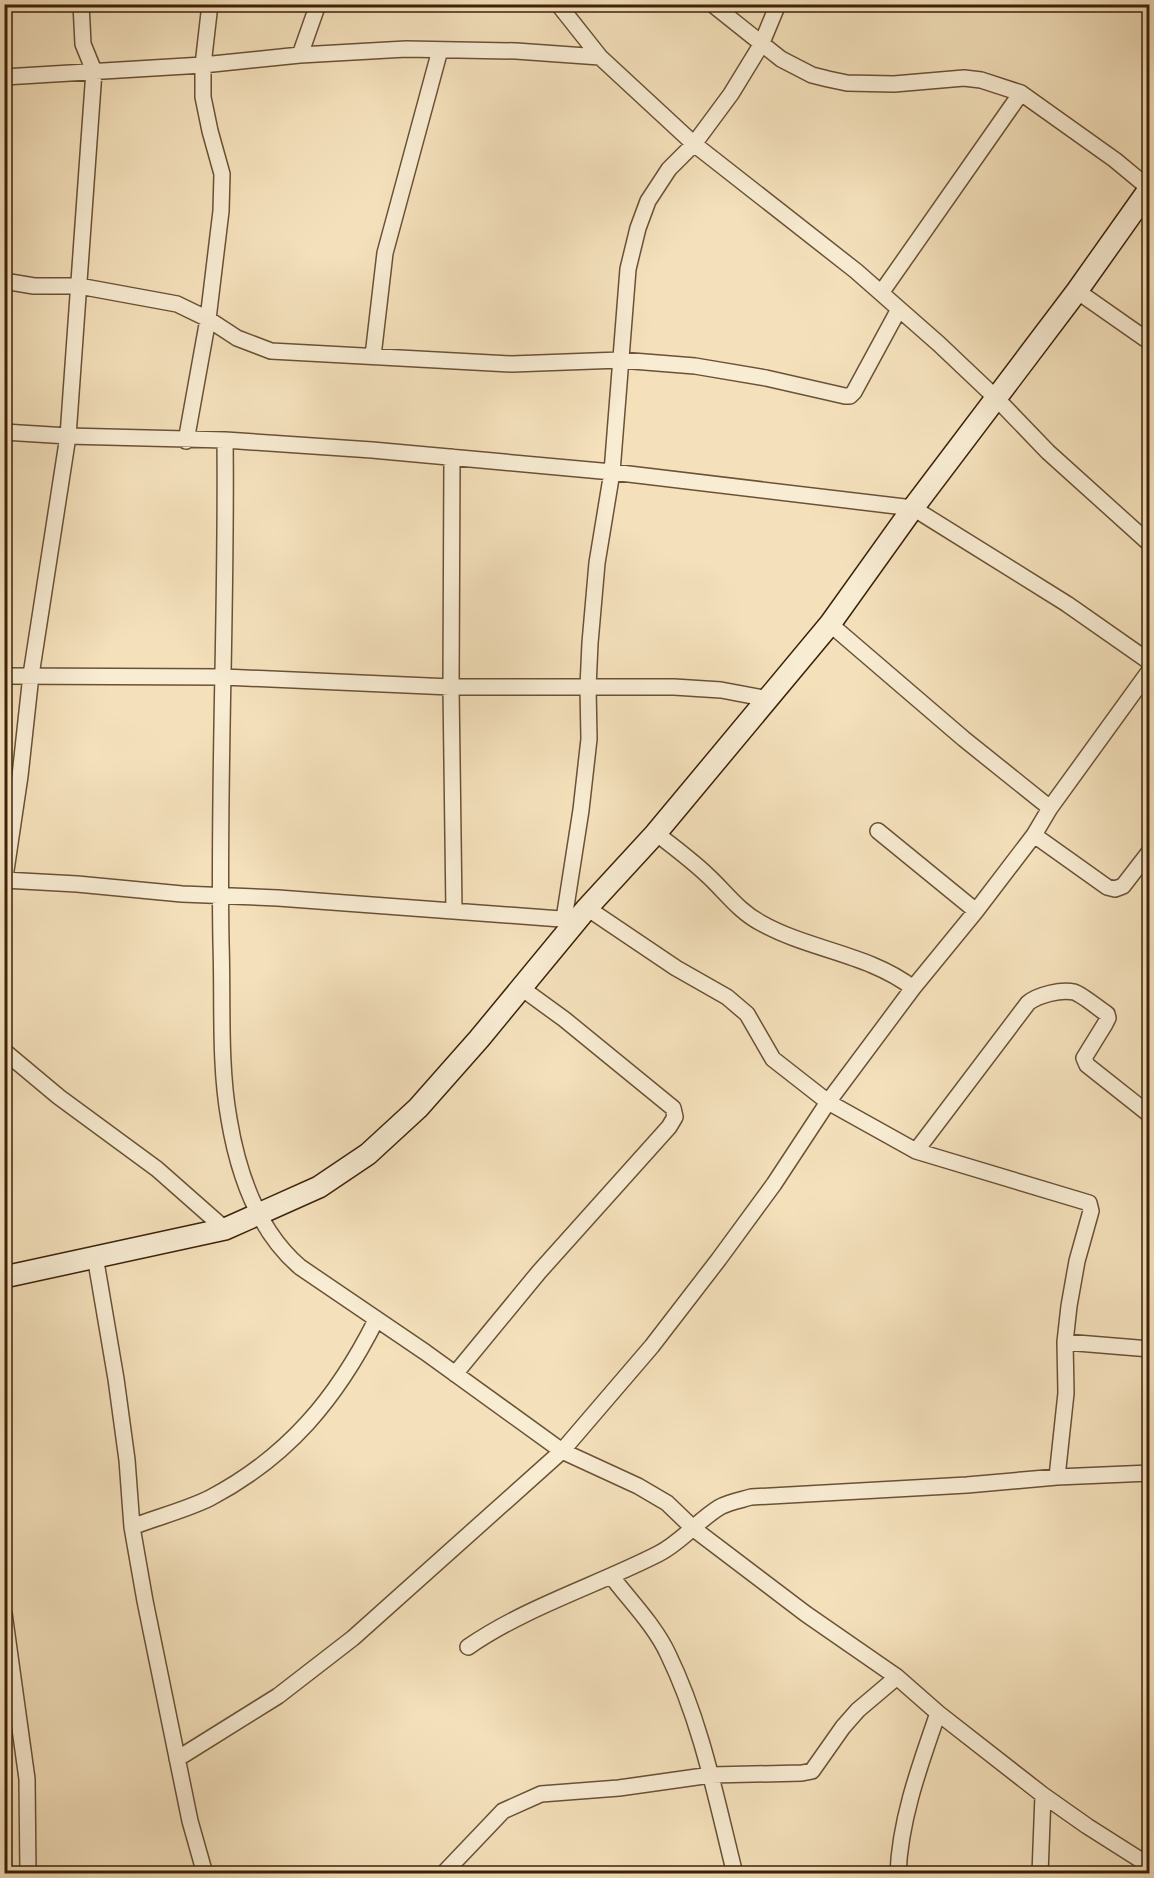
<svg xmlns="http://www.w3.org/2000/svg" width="1154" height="1878" viewBox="0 0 1154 1878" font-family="'IM FELL English',serif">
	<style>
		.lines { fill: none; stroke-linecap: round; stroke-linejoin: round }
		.street-casing { stroke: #6a5235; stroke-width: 18 }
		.secondary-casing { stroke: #3c2208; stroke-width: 24 }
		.street { stroke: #f8ecd3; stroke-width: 15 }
		.secondary { stroke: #f8ecd3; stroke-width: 21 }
	</style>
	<rect width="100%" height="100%" fill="#f4e1bc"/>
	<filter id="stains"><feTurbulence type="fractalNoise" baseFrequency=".00333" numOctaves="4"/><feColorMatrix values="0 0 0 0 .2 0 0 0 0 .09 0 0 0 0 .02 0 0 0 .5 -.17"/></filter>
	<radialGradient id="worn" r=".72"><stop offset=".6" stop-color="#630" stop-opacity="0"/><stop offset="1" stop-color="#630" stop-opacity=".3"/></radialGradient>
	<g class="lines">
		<g class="street-casing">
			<path id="street" d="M558,4L600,57L694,144L856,271L939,344L996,398L1048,452L1150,544
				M712,4L781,59L812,75L828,79L847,83L894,84L964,78L981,80L1021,93L1115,160L1150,189
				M300,55L318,4
				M4,77L203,65L300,55L406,49L516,51L600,57
				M4,281L34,286H79L177,304L208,319L237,338L271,351L512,364L620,360L695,366L766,378L845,396H850L854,392L899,309
				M1077,291L1150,342
				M881,293L1021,93
				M373,356L385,253L440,50
				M4,432L68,436L225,440L372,450L612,472L913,508L1067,604L1150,662
				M225,440C227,608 218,776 221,943C223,1001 219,1063 229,1119C238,1173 258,1231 300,1267L425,1352L562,1451L638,1486L667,1503L694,1529L806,1614L897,1677L938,1713L1043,1795L1087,1826L1150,1866
				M186,441L208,319L221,211L222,174L210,131L203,97V65L210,4
				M452,457L451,687L454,911
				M830,624L964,739L1050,808
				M4,676L224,677L451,687H674L721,690L769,699
				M878,831L976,911
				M656,833C672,846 690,859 706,874C724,890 738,911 761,923C809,950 869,954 913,988
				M1034,835L1107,887L1115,889L1123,886L1150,851
				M4,880L77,884L182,894L278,898L574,920
				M4,884L20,776L31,675L68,436L94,71L83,44L81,4
				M587,908L676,968L727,997L747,1014L773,1059L828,1102L916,1151L1089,1203L1091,1211L1077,1261L1069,1306L1065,1342L1066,1393L1057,1477
				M564,919L581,810L589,739L588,687L590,643L597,563L612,472L628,269L638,228L648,201L669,169L694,144L731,94L761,45L778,4
				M4,1051L59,1097L157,1169L225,1229
				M916,1151L1028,1003C1038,995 1061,989 1074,992C1083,995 1099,1009 1107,1014L1108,1018L1105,1024L1084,1058L1087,1065L1150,1115
				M95,1256L116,1379L127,1460L132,1527L145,1601L190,1821L205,1874
				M1065,1342L1150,1349
				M455,1374L539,1272L669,1127L675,1117L673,1108L564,1019L520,987
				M132,1527C157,1517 186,1510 210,1498C288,1457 337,1398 376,1320
				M612,1577C631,1602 655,1626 668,1654C702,1724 716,1799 735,1874
				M4,1613L27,1779L28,1874
				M468,1647C526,1607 595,1586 658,1554C682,1542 698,1520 720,1507C729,1502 741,1500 751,1497L967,1485L1057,1477L1150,1473
				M177,1759L278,1696L353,1638L562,1451L652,1346L719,1259L774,1184L828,1102L913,988L976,911L1034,835L1050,808L1150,670
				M443,1874L503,1811L541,1794L619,1788L711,1775L802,1773L812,1771L843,1727L858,1710L897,1677
				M898,1874C900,1819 920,1765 938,1713
				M1040,1874L1043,1795"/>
		</g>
		<g class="secondary-casing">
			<path id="secondary" d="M4,1277L225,1229L319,1187L368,1154L418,1108L479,1039L587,908L656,833L830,624L913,508L1077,291L1150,188"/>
		</g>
		<use href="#street" class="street"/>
		<use href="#secondary" class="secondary"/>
	</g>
	<rect width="1154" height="1878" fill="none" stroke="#f4e1bc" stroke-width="24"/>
	<rect x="6" y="6" width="1142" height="1866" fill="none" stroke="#3c2208" stroke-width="3"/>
	<rect x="12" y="12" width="1130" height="1854" fill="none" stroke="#3c2208" stroke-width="1.5"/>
	<rect width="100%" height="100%" filter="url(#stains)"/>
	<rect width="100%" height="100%" fill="url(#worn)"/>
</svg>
